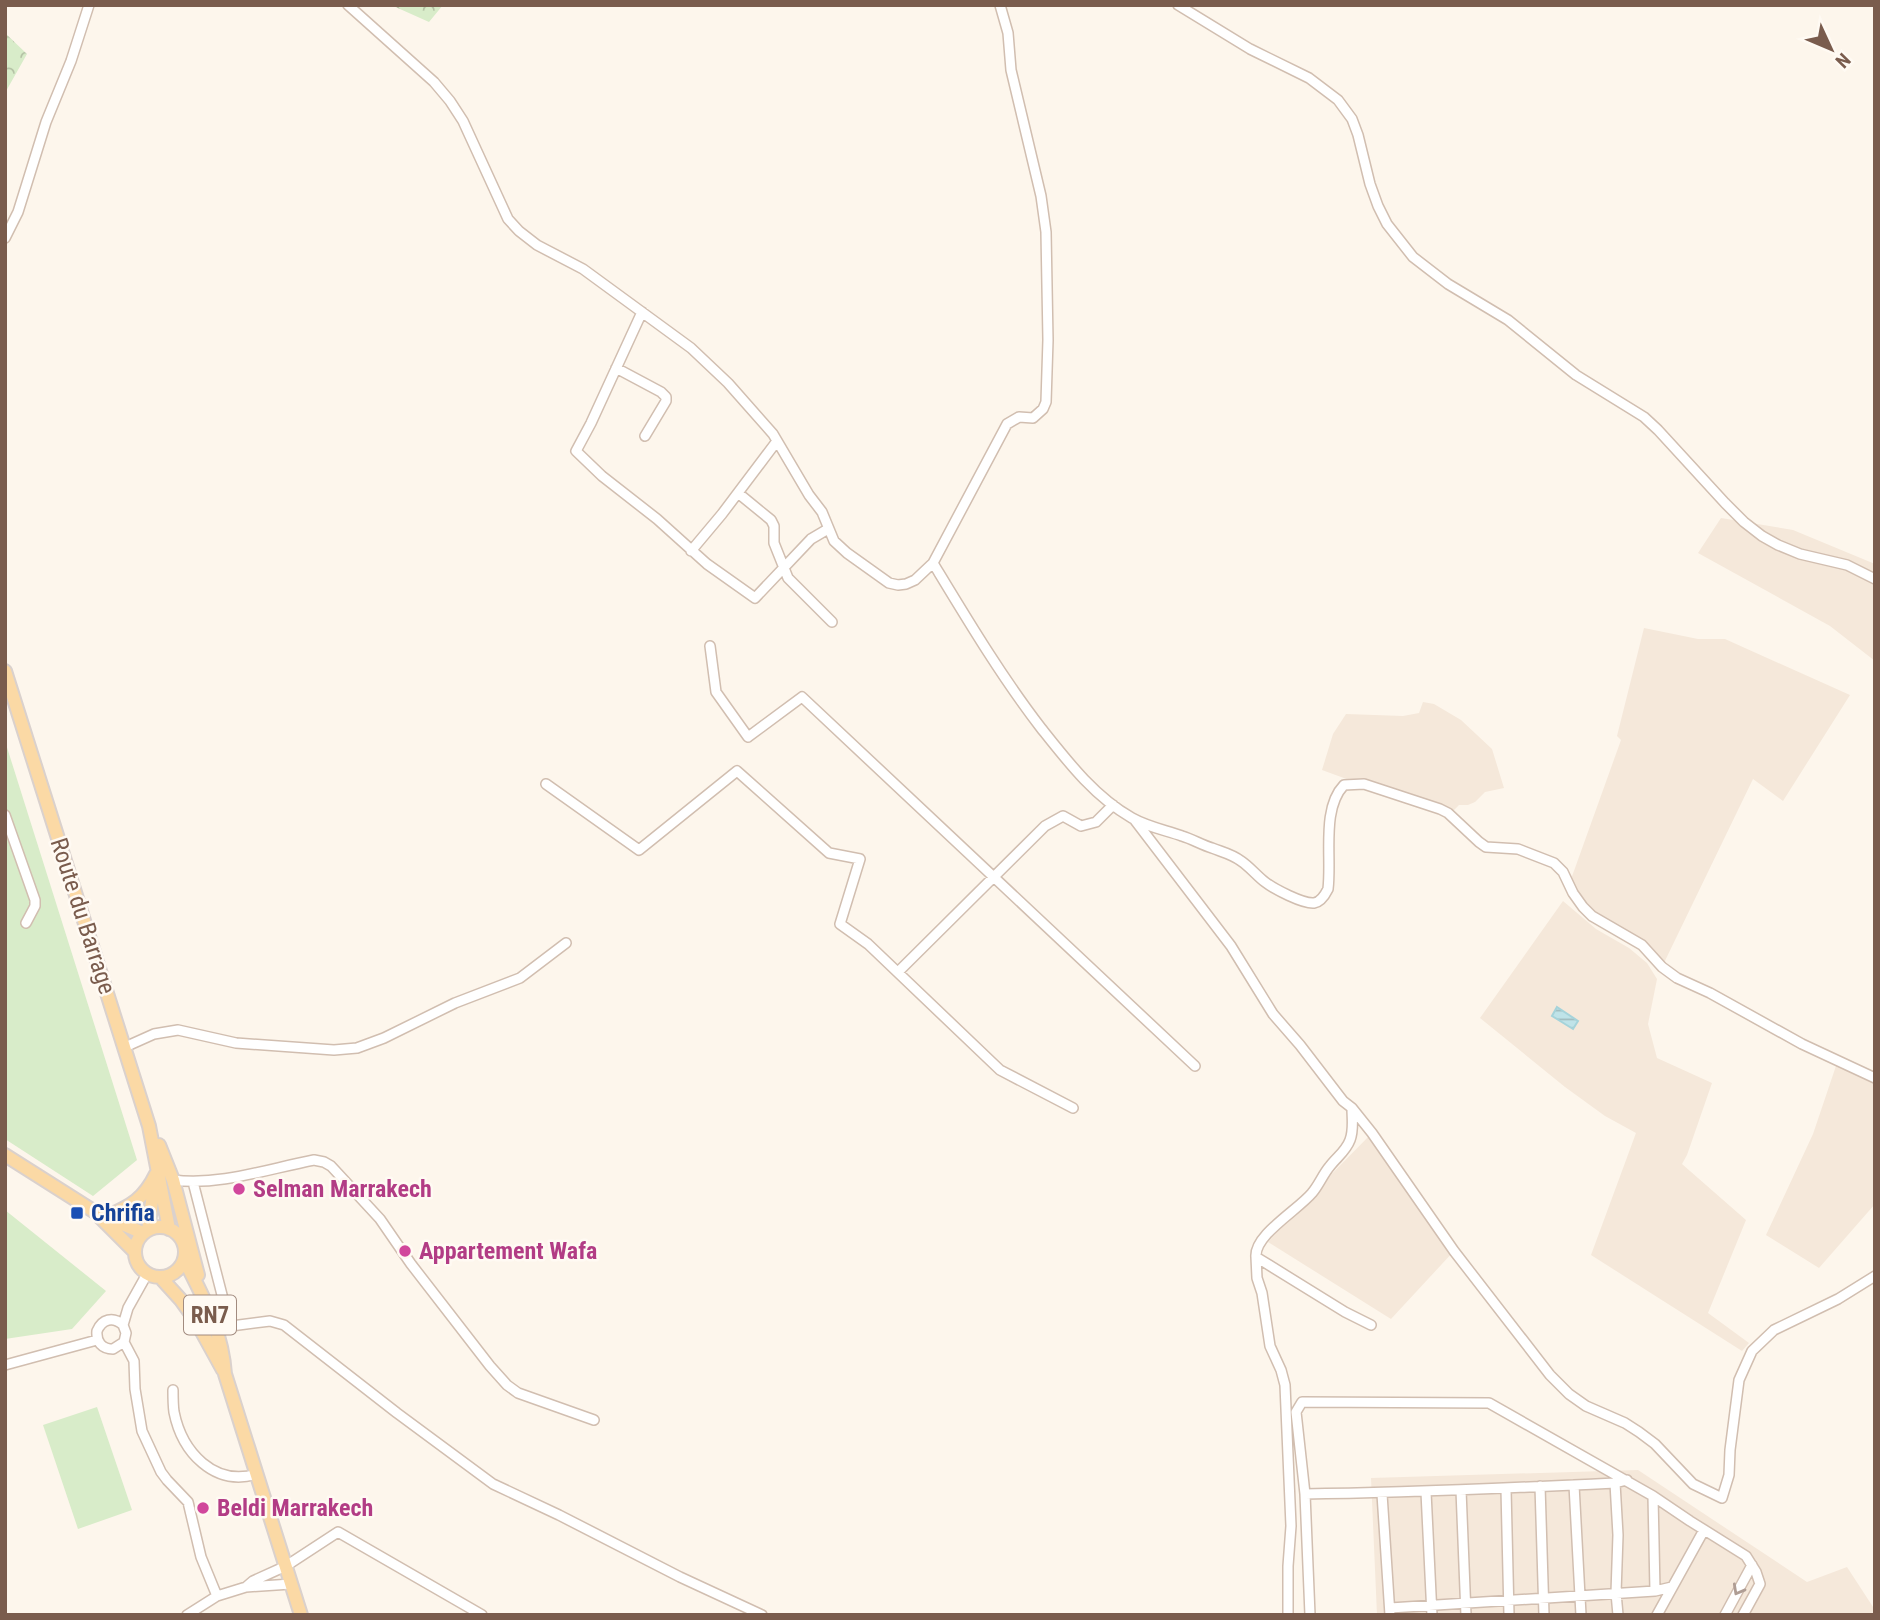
<svg xmlns="http://www.w3.org/2000/svg" width="1880" height="1620" viewBox="0 0 1880 1620" font-family="'Roboto Condensed',sans-serif">
	<style>
		.residential { fill: #f5e8da }
		.green { fill: #d8ecc9 }
		.forest { fill: url(#forest-crowns) }
		.water { fill: url(#water-rules); stroke: #a5d3da; stroke-width: 2 }
		.lines { fill: none; stroke-linecap: round; stroke-linejoin: round }
		.minor-casing { stroke: #d1beb0; stroke-width: 12 }
		.major-casing { stroke: #dad1cd; stroke-width: 16 }
		.minor { stroke: #fff; stroke-width: 9 }
		.major { stroke: #fbd9a5; stroke-width: 12 }
		.oneway { stroke: #af9d94 }
		.hotel-dot { fill: #d1479c; stroke: #fffaf3; stroke-width: 2.5 }
		.transit-dot { fill: #1a4fb4; stroke: #fffaf3; stroke-width: 2.5 }
		.labels { text-anchor: middle; dominant-baseline: central; stroke-width: 5; stroke-linejoin: round; paint-order: stroke }
		.shield { fill: #fffaf3; stroke: #a28b7f; stroke-width: 2 }
		.shield-label { font-size: 23px; font-weight: bold; fill: #7a5c4d }
		.street-label { font-size: 24px; fill: #7a5c4d; stroke: #fffaf3 }
		.hotel-label { font-size: 24px; font-weight: bold; fill: #b23c85; stroke: #fffaf3; text-anchor: start }
		.transit-label { font-size: 24px; font-weight: bold; fill: #164399; stroke: #fffaf3; text-anchor: start }
	</style>
	<defs>
		<pattern id="forest-crowns" width="20" height="18" patternUnits="userSpaceOnUse" patternTransform="scale(1.75)"><rect width="20" height="18" fill="#d8ecc9"/><path d="M2 6a3 3 0 1 1 6 0M12 15a3 3 0 1 1 6 0" fill="none" stroke="#b4c2a5"/></pattern>
		<pattern id="water-rules" width="6" height="5" patternUnits="userSpaceOnUse" patternTransform="scale(1.75)"><rect width="6" height="5" fill="#bfe3e8"/><path d="M0 2.5h6" fill="none" stroke="#a0bbbe"/></pattern>
	</defs>
	<rect width="100%" height="100%" fill="#fdf6ec"/>
	<path class="residential" d="M1721,518L1793,530L1875,564V661L1830,626L1698,553Z
		M1644,628L1698,639H1725L1850,695L1783,801L1753,779L1662,967L1652,955L1592,916L1570,882L1621,740L1617,736Z
		M1423,702L1434,704L1461,720L1492,749L1504,788L1485,792L1475,802L1468,805H1459L1453,811L1362,779L1352,781L1322,770L1333,734L1346,714L1403,716L1419,713Z
		M1563,901L1596,929L1629,948L1647,963L1657,979L1648,1024L1657,1058L1712,1083L1687,1155L1682,1164L1746,1220L1708,1313L1749,1343L1742,1351L1591,1255L1636,1133L1605,1116L1565,1087L1480,1018Z
		M1838,1060L1875,1078V1204L1819,1268L1766,1235L1813,1134Z
		M1372,1133L1454,1251L1391,1319L1268,1242L1313,1193Z
		M1638,1470L1807,1582L1847,1567L1875,1610V1615H1377L1371,1478Z"/>
	<path class="green" d="M5,741L137,1160L93,1196L5,1139Z
		M5,1210L106,1291L72,1329L5,1339Z
		M97,1407L132,1510L78,1529L43,1425Z"/>
	<path class="forest" d="M391,5H443L429,22Z
		M5,33L27,54L5,93Z"/>
	<path class="water" d="M1557,1007L1578,1021L1573,1029L1552,1016Z"/>
	<g class="lines">
		<g class="minor-casing">
			<path id="minor" d="M348,5L434,82L450,101L463,121L508,219L519,231L537,245L583,269L691,348L728,383L773,434L809,495L822,512L834,541L847,553L889,583L898,585L906,584L915,580L933,563L1007,424L1019,417L1033,418L1043,409L1046,402L1048,340L1046,232L1041,196L1011,70L1008,33L1000,5
				M1178,5L1250,49L1309,78L1338,100L1352,119L1358,135L1370,184L1378,206L1387,224L1413,257L1448,284L1508,320L1576,375L1644,417L1658,430L1725,503L1744,522L1762,536L1778,545L1800,554L1847,565L1875,579
				M5,238L18,212L46,122L71,61L89,5
				M642,312L591,423L576,451L602,476L657,519L707,564L755,598L811,539L828,529
				M616,368L661,392L666,397V401L645,436
				M738,493L771,520L774,526V543L788,578L832,622
				M691,551L722,514L777,441
				M933,563C967,619 1001,676 1041,728C1068,762 1094,796 1132,818C1148,827 1165,830 1182,836C1192,839 1202,845 1212,848C1222,852 1232,854 1241,861C1250,867 1257,876 1265,882C1274,889 1303,904 1314,903C1321,902 1325,895 1328,889C1332,857 1321,809 1344,785L1364,784L1440,809L1448,813L1479,842L1486,847L1518,849L1554,863L1563,872L1573,893L1583,907L1592,916L1642,945L1662,967L1677,978L1710,993L1802,1044L1875,1078
				M710,646L716,692L748,737L802,697L1195,1066
				M546,784L639,850L737,771L829,853L860,859L840,924L868,944L1000,1070L1073,1108
				M5,815L35,900V906L26,923
				M1134,819L1231,946L1273,1014L1300,1045L1343,1101L1352,1108L1372,1133L1454,1251L1550,1375L1569,1394L1586,1406L1625,1423L1639,1432L1655,1444L1693,1484L1722,1498L1729,1475L1730,1450L1739,1380L1752,1351L1774,1330L1838,1299L1875,1276
				M898,972L1045,826L1063,816L1081,826L1096,822L1113,805
				M125,1047L154,1034L178,1030L236,1043L334,1050L357,1048L384,1038L455,1003L520,978L566,943
				M1352,1108C1352,1119 1354,1130 1350,1140C1346,1151 1337,1157 1330,1166C1323,1174 1319,1185 1312,1193C1298,1210 1254,1235 1256,1257L1345,1312L1371,1325
				M173,1180C220,1186 267,1169 314,1160L324,1162L331,1166L380,1219L411,1264L490,1366L507,1385L518,1393L594,1420
				M193,1182L230,1326
				M1256,1257L1257,1278L1262,1293L1270,1346L1281,1370L1285,1385L1291,1526L1288,1566V1615
				M123,1325C113,1316 102,1319 97,1331C96,1342 102,1349 113,1349L124,1342L126,1333L123,1325L128,1308L147,1274
				M216,1328L270,1321L284,1325L397,1413L493,1484L559,1515L680,1577L762,1615
				M124,1342L134,1361L135,1389L142,1431L161,1472L167,1480L188,1502L201,1557L217,1596
				M5,1365L97,1340
				M173,1390C173,1397 173,1405 174,1412C182,1452 214,1487 257,1474
				M1615,1483L1618,1535L1616,1593L1618,1615
				M1574,1485L1581,1615
				M1540,1486L1544,1615
				M1506,1489L1509,1615
				M1461,1490L1466,1615
				M1426,1492L1432,1615
				M1305,1494C1408,1493 1512,1488 1615,1483L1627,1480
				M1382,1494L1390,1615
				M1653,1496L1655,1591
				M246,1587L253,1581L286,1566L338,1532L482,1615
				M1390,1608L1655,1591L1672,1587
				M187,1615L217,1596L246,1587L291,1584
				M1310,1615L1305,1494L1296,1412L1302,1402L1489,1403L1653,1496L1690,1521L1746,1556L1756,1572L1760,1584L1743,1615
				M1657,1615L1704,1530
				M1725,1615L1752,1565"/>
		</g>
		<g class="major-casing">
			<path id="major" d="M5,671L149,1126L169,1229
				M159,1145L173,1180L198,1275
				M5,1155L95,1212L143,1233
				M100,1217L134,1251
				M106,1217C131,1206 144,1199 156,1174
				M135 1252a25 25 0 1 1 50 0a25 25 0 1 1-50 0Z
				M148,1230L155,1180
				M184,1259C203,1297 222,1330 225,1374L301,1615
				M161,1278L181,1300L196,1321L223,1370"/>
		</g>
		<use href="#minor" class="minor"/>
		<use href="#major" class="major"/>
	</g>
	<defs><path id="oneway-chevron" d="M-2-3.5L2.5 0L-2 3.5" fill="none" stroke-width="1.6" stroke-linecap="round" stroke-linejoin="round" transform="scale(1.75)"/></defs>
	<use class="oneway" href="#oneway-chevron" transform="translate(1738 1590) rotate(119)"/>
	<g class="hotel-dot">
		<circle cx="239" cy="1189" r="7"/>
		<circle cx="405" cy="1251" r="7"/>
		<circle cx="203" cy="1508" r="7"/>
	</g>
	<rect class="transit-dot" x="70" y="1206" width="14" height="14" rx="3.5"/>
	<g class="labels">
		<rect class="shield" x="184" y="1295.5" width="52" height="39" rx="5"/>
		<g class="shield-label">
			<text x="210" y="1315">RN7</text>
		</g>
		<g class="street-label">
			<text transform="translate(83 916) rotate(72)">Route du Barrage</text>
		</g>
		<g class="hotel-label">
			<text x="253" y="1189">Selman Marrakech</text>
			<text x="419" y="1251">Appartement Wafa</text>
			<text x="217" y="1508">Beldi Marrakech</text>
		</g>
		<g class="transit-label">
			<text x="91" y="1213">Chrifia</text>
		</g>
	</g>
	<rect width="1880" height="1620" fill="none" stroke="#7a5c4d" stroke-width="14"/>
	<g transform="translate(1831 49) rotate(134)" stroke="#fffaf3" stroke-width="5" paint-order="stroke">
	<path d="M0-5L12 26L0 18L-12 26Z" fill="#7a5c4d"/>
	<text y="-10" font-size="19" font-weight="bold" text-anchor="middle" fill="#7a5c4d">N</text>
	</g>
</svg>
